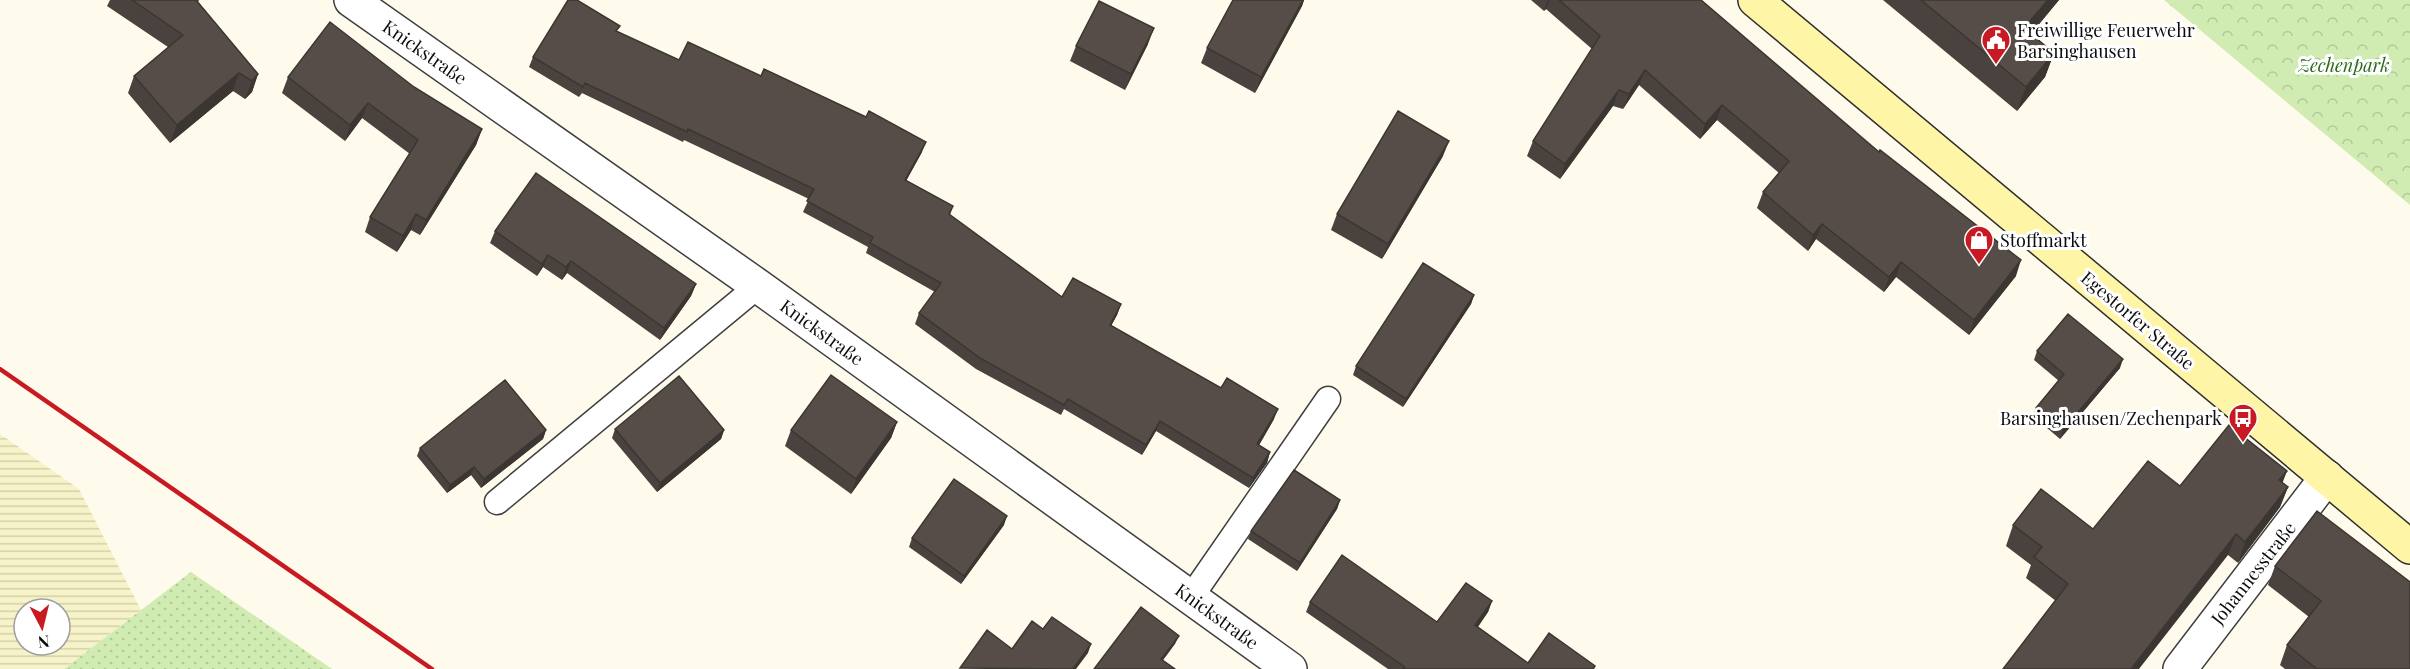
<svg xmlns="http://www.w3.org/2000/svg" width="2410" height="669" viewBox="0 0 2410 669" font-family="'Playfair Display',serif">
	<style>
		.farmland { fill: url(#farmland-rules); fill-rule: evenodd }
		.park { fill: url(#park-crowns) }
		.garden { fill: url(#garden-dots) }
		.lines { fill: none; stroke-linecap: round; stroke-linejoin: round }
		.service-casing { stroke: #3f3f3f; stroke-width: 27 }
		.minor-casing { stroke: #3f3f3f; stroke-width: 36 }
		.secondary-casing { stroke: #2e2e2e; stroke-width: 36 }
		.service { stroke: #fff; stroke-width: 24 }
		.minor { stroke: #fff; stroke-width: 33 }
		.secondary { stroke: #fff5a7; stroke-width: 33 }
		.rail { stroke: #c71a23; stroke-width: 4.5 }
		.wall { fill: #4a423e }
		.shaded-wall { fill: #3c3632 }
		.building { fill: #564d48; stroke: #3c3632; stroke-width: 1.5 }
		.labels { text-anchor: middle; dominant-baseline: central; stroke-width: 6; stroke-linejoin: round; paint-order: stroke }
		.poi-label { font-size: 18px; fill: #0c0c0c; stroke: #fff; text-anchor: start }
		.street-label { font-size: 18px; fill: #0c0c0c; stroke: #fff }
		.park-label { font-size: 18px; font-style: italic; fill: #296918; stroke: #fff }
	</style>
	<defs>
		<pattern id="farmland-rules" width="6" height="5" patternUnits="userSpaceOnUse" patternTransform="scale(1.5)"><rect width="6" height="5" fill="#f7f3c9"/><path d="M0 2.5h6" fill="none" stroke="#d3cfab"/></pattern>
		<pattern id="park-crowns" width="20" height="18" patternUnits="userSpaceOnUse" patternTransform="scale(1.5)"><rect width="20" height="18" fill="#d1ecb2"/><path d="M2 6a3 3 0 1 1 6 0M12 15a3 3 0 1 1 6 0" fill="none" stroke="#b2c998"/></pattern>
		<pattern id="garden-dots" width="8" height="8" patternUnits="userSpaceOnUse" patternTransform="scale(1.5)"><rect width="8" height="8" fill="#d1ecb2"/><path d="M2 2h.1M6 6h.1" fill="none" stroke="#b2c998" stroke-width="1.8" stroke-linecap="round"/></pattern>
	</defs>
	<rect width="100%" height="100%" fill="#fffbec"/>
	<path class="farmland" d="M0,434L79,489L141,610L64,669H0ZM24,609H60V645H24Z"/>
	<path class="park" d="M2164,0H2410V205Z"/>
	<path class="garden" d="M191,572L332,669H64Z"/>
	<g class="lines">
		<g class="service-casing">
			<path id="service" d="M497,502L758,286
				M1191,597L1328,399"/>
		</g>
		<g class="minor-casing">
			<path id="minor" d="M351,0L758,286L1290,669
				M2180,669L2327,477"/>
		</g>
		<g class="secondary-casing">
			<path id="secondary" d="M1755,0L2410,547"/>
		</g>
		<use href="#service" class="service"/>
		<use href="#minor" class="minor"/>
		<use href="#secondary" class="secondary"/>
		<path class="rail" d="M0,369L432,669"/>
	</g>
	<path class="wall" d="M110,0H199L198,2L258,74L252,92L245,99L233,91L170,143L128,93L134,76L168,47L107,6Z
		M1233,0H1304L1302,6L1255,93L1201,63L1207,48Z
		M1531,0H1701L2016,276L1969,335L1896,277L1884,292L1816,239L1808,251L1757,208L1763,192L1779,173L1717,120L1700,139L1639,85L1623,109L1613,106L1560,179L1527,156L1533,141L1592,49L1546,9L1544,11Z
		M1883,0H2059L2031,34L2054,53L2045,77L2017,111Z
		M618,32L679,60L922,152L906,181L953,206L950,215L1062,297L1121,304L1117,315L1111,326L1274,419L1259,445L1270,452L1267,463L1249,488L1156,431L1142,455L1064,409L1061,415L976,369L915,324L919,313L935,292L866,253L868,247L803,212L809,199L684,140L683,142L582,93L579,97L529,67L533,57Z
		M1148,44L1125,90L1070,61L1076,46Z
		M288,77L414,87L482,129L476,145L420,235L411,230L397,252L365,232L370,217L410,154L362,118L345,141L282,93Z
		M1443,156L1382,259L1331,230L1337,214Z
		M495,231L696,284L691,296L660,340L567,273L562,280L543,267L537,276L490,243Z
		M1474,295L1471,304L1403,407L1353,375L1356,366Z
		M2037,351L2120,368L2060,439L2033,416L2036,408L2059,381L2034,360Z
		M897,422L891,438L851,494L785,446L791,430Z
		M615,429L724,430L721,439L657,492L612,438Z
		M546,430L543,439L481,488L471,475L447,493L417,456L420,448Z
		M2282,483L2288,487L2280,507L2238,563L2228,555L2056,601L2026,578L2031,565L2006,546L2013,525L2093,529L2180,486Z
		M1340,500L1337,509L1297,571L1248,539L1251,531Z
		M1004,525L961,584L909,547L912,538Z
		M2275,566L2410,669H2285L2280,665L2287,645L2309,617L2268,585Z
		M1492,601L1488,612L1478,627L1528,663L1595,666L1594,669H1388L1306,612L1310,602L1437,622Z"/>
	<path class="shaded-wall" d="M1303,0H1304L1302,6L1255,93L1261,77Z
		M1548,0H1550L1546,9L1544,11Z
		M2048,0H2059L2015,53L2024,28Z
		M1154,28L1148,44L1125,90L1131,74Z
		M2054,53L2045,77L2017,111L2026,87Z
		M1645,70L1639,85L1623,109L1629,94Z
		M239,73L233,91L170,143L177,125Z
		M258,74L252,92L245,99L252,81Z
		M1619,90L1613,106L1560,179L1565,164Z
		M368,103L362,118L345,141L350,125Z
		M1722,105L1717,120L1700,139L1705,124Z
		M482,129L476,145L420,235L426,220Z
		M1449,141L1443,156L1382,259L1388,244Z
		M926,142L922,152L901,190L905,180Z
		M416,214L411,230L397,252L403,236Z
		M1822,224L1816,239L1808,251L1813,235Z
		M548,255L543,267L537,276L542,264Z
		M2021,260L2016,276L1969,335L1974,320Z
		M571,261L567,273L562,280L566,267Z
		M1901,262L1896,277L1884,292L1889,277Z
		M696,284L691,296L660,340L664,328Z
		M1474,295L1471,304L1403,407L1406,399Z
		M1121,304L1117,315L1106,335L1110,325Z
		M2123,359L2120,368L2060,439L2063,430Z
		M1278,409L1274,419L1254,454L1257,444Z
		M1160,421L1156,431L1142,455L1146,445Z
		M897,422L891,438L851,494L856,479Z
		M546,430L543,439L481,488L484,479Z
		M724,430L721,439L657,492L660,483Z
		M1270,452L1267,463L1249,488L1253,478Z
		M474,467L471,475L447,493L450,485Z
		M2287,471L2279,492V480Z
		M2288,487L2280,507L2238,563L2245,542Z
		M1340,500L1337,509L1297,571L1300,563Z
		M1007,516L1004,525L961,584L964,576Z
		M2236,534L2228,555L2139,669H2131Z
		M1492,601L1488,612L1471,636L1475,625Z
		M1179,636L1175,644L1158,667L1161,659Z
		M1091,644L1088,653L1076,669H1073Z"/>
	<path class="building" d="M132,0H196L258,74L252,81L239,73L177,125L134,76L183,35Z
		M568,0H577L620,26L616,31L679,60L688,42L761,76L764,69L866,117L869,111L926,142L905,180L953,206L949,214L1062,297L1073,278L1121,304L1110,325L1221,388L1227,378L1278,409L1257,444L1270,452L1253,478L1160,421L1146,445L1068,399L1064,405L980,358L919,313L941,283L870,243L873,237L807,201L814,189L688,129L687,132L585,83L583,87L533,57Z
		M1233,0H1303L1261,77L1207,48Z
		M1559,0H1701L1879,152L1880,150L2021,260L1974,320L1901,262L1889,277L1822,224L1813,235L1763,192L1789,161L1722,105L1705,124L1645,70L1629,94L1619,90L1565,164L1533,141L1600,36Z
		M1921,0H2048L2024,28L2054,53L2026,87Z
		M1099,1L1154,28L1131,74L1076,46Z
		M330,22L414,87L482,129L426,220L416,214L403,236L370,217L418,140L368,103L350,125L288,77Z
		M1398,111L1449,141L1388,244L1337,214Z
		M536,173L696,284L664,328L571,261L566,267L548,255L542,264L495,231Z
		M1423,263L1474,295L1406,399L1356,366Z
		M2068,314L2123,359L2063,430L2036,408L2064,374L2037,351Z
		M831,375L897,422L856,479L791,430Z
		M679,376L724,430L660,483L615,429Z
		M505,380L546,430L484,479L474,467L450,485L420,448Z
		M2229,425L2287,471L2279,480L2288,487L2245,542L2236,534L2131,669H2003L2068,584L2034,557L2042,547L2013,525L2041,489L2093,529L2148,461L2180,486Z
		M1294,470L1340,500L1300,563L1251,531Z
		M954,479L1007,516L964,576L912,538Z
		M2317,511L2410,582V669H2317L2287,645L2321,601L2275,566Z
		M1342,555L1437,622L1466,583L1492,601L1475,625L1528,663L1549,633L1595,666L1593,669H1403L1405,667L1310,602Z
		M1141,607L1179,636L1161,659L1175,669H1094Z
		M1052,617L1091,644L1073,669L960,668L987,630L1012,649L1032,621L1043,629Z"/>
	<defs>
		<g id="civic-pin" transform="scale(1.5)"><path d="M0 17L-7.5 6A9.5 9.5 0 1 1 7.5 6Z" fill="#c71a23" stroke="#fff"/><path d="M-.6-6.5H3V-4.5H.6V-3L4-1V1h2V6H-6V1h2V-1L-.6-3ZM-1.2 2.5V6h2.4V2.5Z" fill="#fff"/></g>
		<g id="shop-pin" transform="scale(1.5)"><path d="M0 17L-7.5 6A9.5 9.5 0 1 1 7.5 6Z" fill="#c71a23" stroke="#fff"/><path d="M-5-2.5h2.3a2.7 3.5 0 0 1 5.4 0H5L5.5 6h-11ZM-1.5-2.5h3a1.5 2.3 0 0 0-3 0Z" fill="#fff"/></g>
		<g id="bus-pin" transform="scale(1.5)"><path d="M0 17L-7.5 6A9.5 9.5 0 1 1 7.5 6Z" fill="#c71a23" stroke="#fff"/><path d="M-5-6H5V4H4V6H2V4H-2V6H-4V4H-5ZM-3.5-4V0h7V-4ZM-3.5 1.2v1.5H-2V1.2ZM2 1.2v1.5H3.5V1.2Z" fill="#fff"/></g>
	</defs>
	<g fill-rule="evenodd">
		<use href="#civic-pin" x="1996" y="40"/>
		<use href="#shop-pin" x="1979" y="240"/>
		<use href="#bus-pin" x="2243" y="418"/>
	</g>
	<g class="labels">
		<g class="poi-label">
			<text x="2017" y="30">Freiwillige Feuerwehr<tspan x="2017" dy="21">Barsinghausen</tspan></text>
			<text x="2000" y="240">Stoffmarkt</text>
			<text x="2222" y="418" text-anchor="end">Barsinghausen/Zechenpark</text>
		</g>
		<g class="street-label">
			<text transform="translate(425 52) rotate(35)">Knickstraße</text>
			<text transform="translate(2138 320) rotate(40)">Egestorfer Straße</text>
			<text transform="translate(822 332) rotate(36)">Knickstraße</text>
			<text transform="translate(2253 573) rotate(-52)">Johannesstraße</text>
			<text transform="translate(1217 616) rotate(36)">Knickstraße</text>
		</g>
		<g class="park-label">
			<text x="2344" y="65">Zechenpark</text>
		</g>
	</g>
	<g transform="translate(42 627) rotate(173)"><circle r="28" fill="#ffffff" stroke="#9e9e9e" stroke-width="1.5"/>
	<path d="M0-4.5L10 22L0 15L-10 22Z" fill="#c71a23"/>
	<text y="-9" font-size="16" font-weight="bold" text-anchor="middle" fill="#0c0c0c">N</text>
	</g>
</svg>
